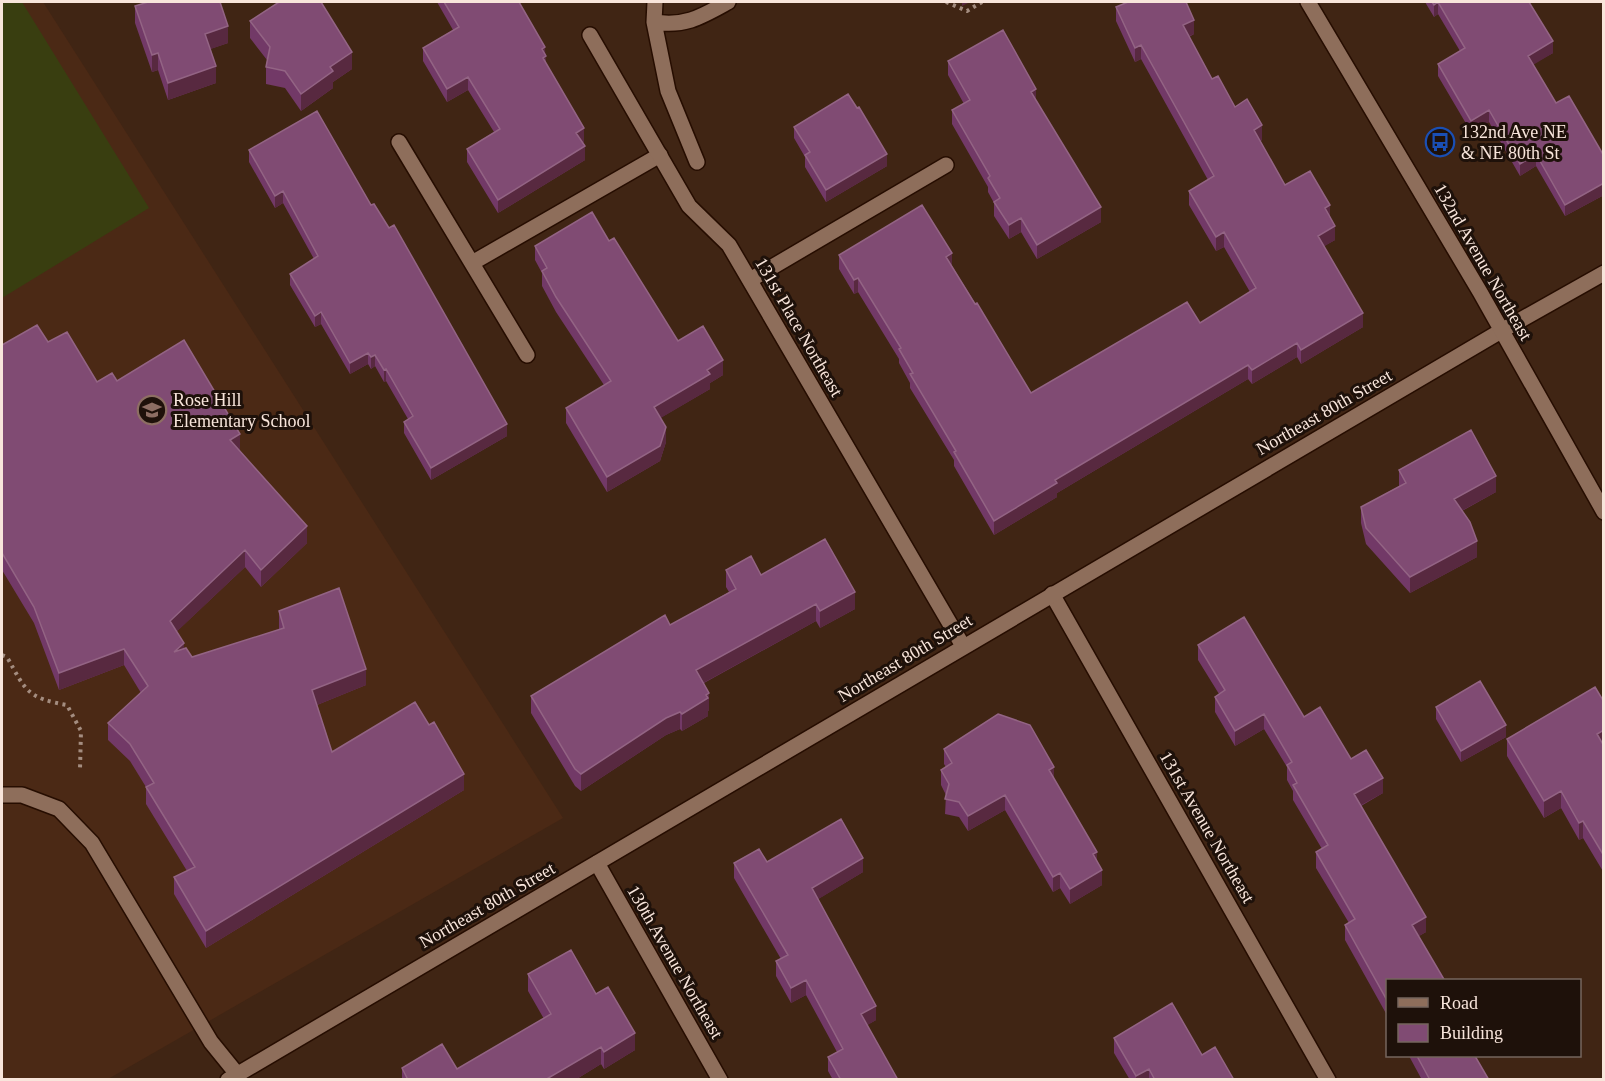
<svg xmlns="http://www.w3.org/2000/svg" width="1605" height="1081" viewBox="0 0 1605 1081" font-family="'Times New Roman',serif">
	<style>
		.built { fill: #4b2915 }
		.grass { fill: #393e10 }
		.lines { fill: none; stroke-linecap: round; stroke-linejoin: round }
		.service-casing { stroke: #260d00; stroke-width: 18 }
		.minor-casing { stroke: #260d00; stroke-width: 18 }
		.tertiary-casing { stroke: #260d00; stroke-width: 18 }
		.secondary-casing { stroke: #260d00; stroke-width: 18 }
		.path { stroke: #a48d80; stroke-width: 4; stroke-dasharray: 3 4.5; stroke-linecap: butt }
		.service { stroke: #8e6e5b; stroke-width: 15 }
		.minor { stroke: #8e6e5b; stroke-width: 15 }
		.tertiary { stroke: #8e6e5b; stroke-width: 15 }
		.secondary { stroke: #8e6e5b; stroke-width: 15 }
		.wall { fill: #723967 }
		.shaded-wall { fill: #582940 }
		.building { fill: #804b73; stroke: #936484; stroke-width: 1.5 }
		.labels { text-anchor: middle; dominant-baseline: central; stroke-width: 6; stroke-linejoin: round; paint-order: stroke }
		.poi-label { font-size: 18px; fill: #f8e5db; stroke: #1e110a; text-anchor: start }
		.street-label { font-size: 18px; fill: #f8e5db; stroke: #1e110a }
	</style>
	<rect width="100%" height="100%" fill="#402514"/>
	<path class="built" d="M2,2H43L563,818L108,1079L2,1080Z"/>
	<path class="grass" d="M2,2H22L149,208L2,298Z"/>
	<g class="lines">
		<g class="service-casing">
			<path id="service" d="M655,2L654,22C685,27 701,17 728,2
				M654,22L668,91L697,162
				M399,142L527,355
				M472,263L660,155
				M750,280L946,165
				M2,795H22L59,809L92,843L211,1042L237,1074"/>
		</g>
		<g class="minor-casing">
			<path id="minor" d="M590,35L689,206L729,245L963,646
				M1501,331L1604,273
				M1052,594L1328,1080
				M597,863L720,1080"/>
		</g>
		<g class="tertiary-casing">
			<path id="tertiary" d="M228,1080L1501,331"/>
		</g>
		<g class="secondary-casing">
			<path id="secondary" d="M1308,2L1480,292L1604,512"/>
		</g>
		<path class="path" d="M946,2L967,11L982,2
			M2,655L7,657C26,691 27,698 67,705L81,731L80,769"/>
		<use href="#service" class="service"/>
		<use href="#minor" class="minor"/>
		<use href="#tertiary" class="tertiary"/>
		<use href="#secondary" class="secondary"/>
	</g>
	<path class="wall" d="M437,2H519L545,55L546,64L584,142L582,143L585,160L498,213L467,162V149L494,132L468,90L447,102L423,61V48L453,30Z
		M1127,2H1186L1194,34L1189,37L1212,79L1262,140L1260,141L1285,185L1330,217L1335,240L1324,246L1363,327L1301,364L1297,357L1252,384L1248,379L1057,493V497L994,535L954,466V460L910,388V383L899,363V359L858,292L854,294L839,269V255L952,266L1031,393L1200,323L1250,292L1224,247L1216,251L1189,205V191L1208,180L1141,59L1135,62L1116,21V7Z
		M1425,2H1529L1553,53L1533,64L1556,103L1604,156V195L1565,216L1536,166L1520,176L1489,122L1471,132L1438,76V64L1460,51L1438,14L1434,17Z
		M135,6L228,43L210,49L216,83L168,100L158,70L152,72L135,23Z
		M250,21L352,69L333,82V88L301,111L285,88L266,84V67L267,60L250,38Z
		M948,61L1036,100L1101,222L1037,259L1021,232L1009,239L994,216V203L988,192V187L952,124V110L964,104L948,75Z
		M794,127L887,166L826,202L805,167V157L794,138Z
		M249,150L371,205L507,436L431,480L404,433V422L408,419L386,381L384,382L375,366L371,369L368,364L350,374L321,324L315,327L290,285V274L314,259L283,203L275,208L249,162Z
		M609,241L678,341L723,375L710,383V389L660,418L666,442L660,461L607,492L566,423V408L604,385L556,312L542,286V273L535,260V246Z
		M48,342L97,382L117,381L240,451L307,543L261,587L245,567L176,632L184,649L192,657L279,630V611L366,685L317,705L332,752L464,790L206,948L174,894V877L187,871L146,804V787L130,761L108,740V723L141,693L124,665L59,690L34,623L2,570V345Z
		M1399,470L1496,492L1462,511L1477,557L1410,593L1366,544L1361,523V507L1399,486Z
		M726,570L761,575L855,609L820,628L816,621L704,683L709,710L708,711V716L682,731L680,729L666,735L581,791L575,786L531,713V696L670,625L729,592L726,587Z
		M1198,645L1304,717L1351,759L1383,793L1361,806L1426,932L1419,936L1388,981V1017L1345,940V925L1349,923L1316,868V852L1322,849L1293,800V791L1287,780V767L1264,729L1235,746L1215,712V697L1219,694L1198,660Z
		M1604,702V873L1583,838L1579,840L1561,808L1544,818L1507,756V739Z
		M1436,707L1506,737L1461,762L1436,719Z
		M944,749L1054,780L1097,861L1102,885L1070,904L1060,888L1053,892L1005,810L968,831L959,817L945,814L946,795L941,785V770L946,767L944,764Z
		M767,862L863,872L818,899L876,1020L867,1025L898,1080H833L828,1071V1057L837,1052L806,995L791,1003L776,976V961L781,959L734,878V863Z
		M528,974L596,994L635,1050L604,1069L601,1064L575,1080H402V1068L457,1069L544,1019L528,991Z
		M1114,1038L1202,1055L1234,1080H1130L1114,1053Z
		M1409,1056H1475L1489,1080H1422Z"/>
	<path class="shaded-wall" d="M962,2H970L962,6Z
		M1438,2V14L1434,17V5Z
		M1194,20V34L1183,39V25Z
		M228,26V43L205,51V34Z
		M1553,41V53L1528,68V56Z
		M1141,45V59L1135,62V48Z
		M545,47L546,70L543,72L542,49Z
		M352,52V69L333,82V88L301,111V94L330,67Z
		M158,53V70L152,72V55Z
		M216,66V83L168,100V83Z
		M468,77V90L447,102V89Z
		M1036,89V103L1031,92Z
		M1489,110V122L1471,132V121Z
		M1262,125V140L1254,144V130Z
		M584,128V142L576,147V133Z
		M585,146V160L498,213V200Z
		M887,154V166L826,202V190Z
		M1536,154V166L1520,176V164Z
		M1604,183V195L1565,216V205Z
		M283,191V203L275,208V196Z
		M1330,205V219L1325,208Z
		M1101,207V222L1037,259V245Z
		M1021,218V232L1009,239V225Z
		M1335,226V240L1318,250V236Z
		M1224,232V247L1216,251V237Z
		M952,253V267L946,257Z
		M858,278V292L854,294V280Z
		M321,312V324L315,327V316Z
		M1363,313V327L1301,364V350Z
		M1297,343V357L1252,384V370Z
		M368,353V364L350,374V363Z
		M375,355V366L371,369V357Z
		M723,360V375L710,383V389L654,422V407L707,370Z
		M1248,365V379L1057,493V497L994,535V521L1055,480Z
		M386,369V381L384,382V370Z
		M507,424V436L431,480V468Z
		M666,427V442L660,461L607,492V477Z
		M240,434V451L230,457V440Z
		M1496,476V492L1454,515V499Z
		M307,526V543L261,587V570Z
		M1477,541V557L1410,593V577Z
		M245,550V567L170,638V621Z
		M855,592V609L820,628V611Z
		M816,604V621L696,687V670Z
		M184,643V660L174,652Z
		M124,649V665L59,690V673Z
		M366,669V685L312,707V690Z
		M709,693V710L708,711V716L682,731V714Z
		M680,712V729L666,735L581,791V774L666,718Z
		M1264,714V729L1235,746V731Z
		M1506,725V737L1461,762V751Z
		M1604,730V747L1597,734Z
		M1054,767V782L1049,770Z
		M464,774V790L206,948V931Z
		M1383,778V793L1354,809V794Z
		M1561,791V808L1544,818V801Z
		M1005,795V810L968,831V816Z
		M1583,821V838L1579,840V823Z
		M1097,852V867L1093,854Z
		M863,858V872L812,903V888Z
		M1102,870V885L1070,904V889Z
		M1060,873V888L1053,892V877Z
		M1426,917V932L1412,940V925Z
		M806,980V995L791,1003V988Z
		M876,1006V1020L861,1029V1014Z
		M635,1033V1050L604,1069V1052Z
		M601,1047V1064L575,1080H545Z
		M1149,1069V1080H1136V1076Z"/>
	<path class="building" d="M148,2H220L228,26L205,34L216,66L168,83L158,53L152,55L135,6Z
		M279,2H321L352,52L330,67L333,71L301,94L285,71L266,67L270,47L250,21Z
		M444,2H519L545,47L542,49L546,56L543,58L584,128L576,133L585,146L498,200L467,149L500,129L468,77L447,89L423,48L459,27Z
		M1128,2H1186L1194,20L1183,25L1212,79L1218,76L1235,107L1247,99L1262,125L1254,130L1285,185L1310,171L1330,205L1325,208L1335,226L1318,236L1363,313L1301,350L1297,343L1252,370L1248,365L1055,480L1057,483L994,521L954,452L956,451L910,374L913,373L899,349L901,348L858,278L854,280L839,255L922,205L952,253L946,257L975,304L977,303L1031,393L1187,302L1200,323L1256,288L1224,232L1216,237L1189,191L1214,176L1141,45L1135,48L1116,7Z
		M1432,2H1529L1553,41L1528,56L1556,103L1569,96L1604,156V183L1565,205L1536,154L1520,164L1489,110L1471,121L1438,64L1465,48L1438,2L1434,5Z
		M1003,30L1036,89L1031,92L1101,207L1037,245L1021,218L1009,225L994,202L1000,198L988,178L990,176L952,110L970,100L948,61Z
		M848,94L857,108L859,107L887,154L826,190L805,155L810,152L794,127Z
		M317,111L371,205L374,204L389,228L394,225L507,424L431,468L404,422L413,416L386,369L384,370L375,355L371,357L368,353L350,363L321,312L315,316L290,274L318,256L283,191L275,196L249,150Z
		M592,212L609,241L614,238L678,341L703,326L723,360L707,370L710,374L654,407L666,427L660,446L607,477L566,408L611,381L556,297L542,271L547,268L535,246Z
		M37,325L48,342L67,332L97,382L112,373L117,381L184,340L240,434L230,440L307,526L261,570L245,550L170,621L184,643L174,652L186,648L192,657L284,628L279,611L339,588L366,669L312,690L332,752L415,702L429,725L434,722L464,774L206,931L174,877L195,867L146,787L154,783L130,744L108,723L148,686L124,649L59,673L34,607L2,553V345Z
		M1471,430L1496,476L1454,499L1470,522L1477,541L1410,577L1366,528L1361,507L1406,483L1399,470Z
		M825,539L855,592L820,611L816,604L696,670L709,693L706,695L708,698L682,714L680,712L666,718L581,774L575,769L531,696L665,615L670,625L736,589L726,570L751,556L761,575Z
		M1244,617L1304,717L1320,707L1351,759L1366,750L1383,778L1354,794L1426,917L1412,925L1445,981H1388V1002L1345,925L1355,919L1316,852L1328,845L1293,785L1297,783L1287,765L1292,762L1264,714L1235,731L1215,697L1225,690L1198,645Z
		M1480,681L1506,725L1461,751L1436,707Z
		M1595,687L1604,702V730L1597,734L1604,746V856L1583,821L1579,823L1561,791L1544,801L1507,739Z
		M998,714L1030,725L1054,767L1049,770L1097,852L1093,854L1102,870L1070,889L1060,873L1053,877L1005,795L968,816L959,802L945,799L949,784L941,770L952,763L944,749Z
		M841,819L863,858L812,888L876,1006L861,1014L898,1080H841L828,1057L843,1049L806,980L791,988L776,961L788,955L734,863L759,849L767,862Z
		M571,950L596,994L608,987L635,1033L604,1052L601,1047L545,1080H408L402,1068L442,1044L457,1069L551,1014L528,974Z
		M1172,1003L1202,1055L1215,1047L1234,1080H1155L1149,1069L1136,1076L1114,1038Z
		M1417,1056H1475L1489,1080H1430Z"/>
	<defs>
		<g id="bus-ring" transform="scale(1.5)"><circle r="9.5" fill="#1e110a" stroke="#1a4fb4" stroke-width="1.5"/><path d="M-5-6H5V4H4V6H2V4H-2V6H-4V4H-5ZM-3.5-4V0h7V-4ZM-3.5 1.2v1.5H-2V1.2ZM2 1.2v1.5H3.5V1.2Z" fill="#1a4fb4"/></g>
		<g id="school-ring" transform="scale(1.5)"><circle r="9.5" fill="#1e110a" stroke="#8d6e63" stroke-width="1.5"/><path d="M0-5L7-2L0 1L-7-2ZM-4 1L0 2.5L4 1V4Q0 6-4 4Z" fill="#8d6e63"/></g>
	</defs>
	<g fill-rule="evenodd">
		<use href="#bus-ring" x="1440" y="142"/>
		<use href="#school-ring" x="152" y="410"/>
	</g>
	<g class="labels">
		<g class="poi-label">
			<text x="1461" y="132">132nd Ave NE<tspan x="1461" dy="21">&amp; NE 80th St</tspan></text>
			<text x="173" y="400">Rose Hill<tspan x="173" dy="21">Elementary School</tspan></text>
		</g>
		<g class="street-label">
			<text transform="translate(1483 262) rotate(60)">132nd Avenue Northeast</text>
			<text transform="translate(799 327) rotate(60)">131st Place Northeast</text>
			<text transform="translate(1324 412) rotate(-30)">Northeast 80th Street</text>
			<text transform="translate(905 658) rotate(-31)">Northeast 80th Street</text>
			<text transform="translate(1207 827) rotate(60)">131st Avenue Northeast</text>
			<text transform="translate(487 905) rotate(-30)">Northeast 80th Street</text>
			<text transform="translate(675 962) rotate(60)">130th Avenue Northeast</text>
		</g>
	</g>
	<rect width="1605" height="1081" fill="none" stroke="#f8e5db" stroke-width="6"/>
	<rect x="1386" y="979" width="195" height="78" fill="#1e110a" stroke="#75665e" stroke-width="1.5"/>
	<rect x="1398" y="998" width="30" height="9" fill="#8e6e5b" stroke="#75665e" stroke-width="1.5"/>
	<text x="1440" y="1009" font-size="18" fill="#f8e5db">Road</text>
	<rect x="1398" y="1024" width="30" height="18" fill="#804b73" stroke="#75665e" stroke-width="1.5"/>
	<text x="1440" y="1039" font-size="18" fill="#f8e5db">Building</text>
</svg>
